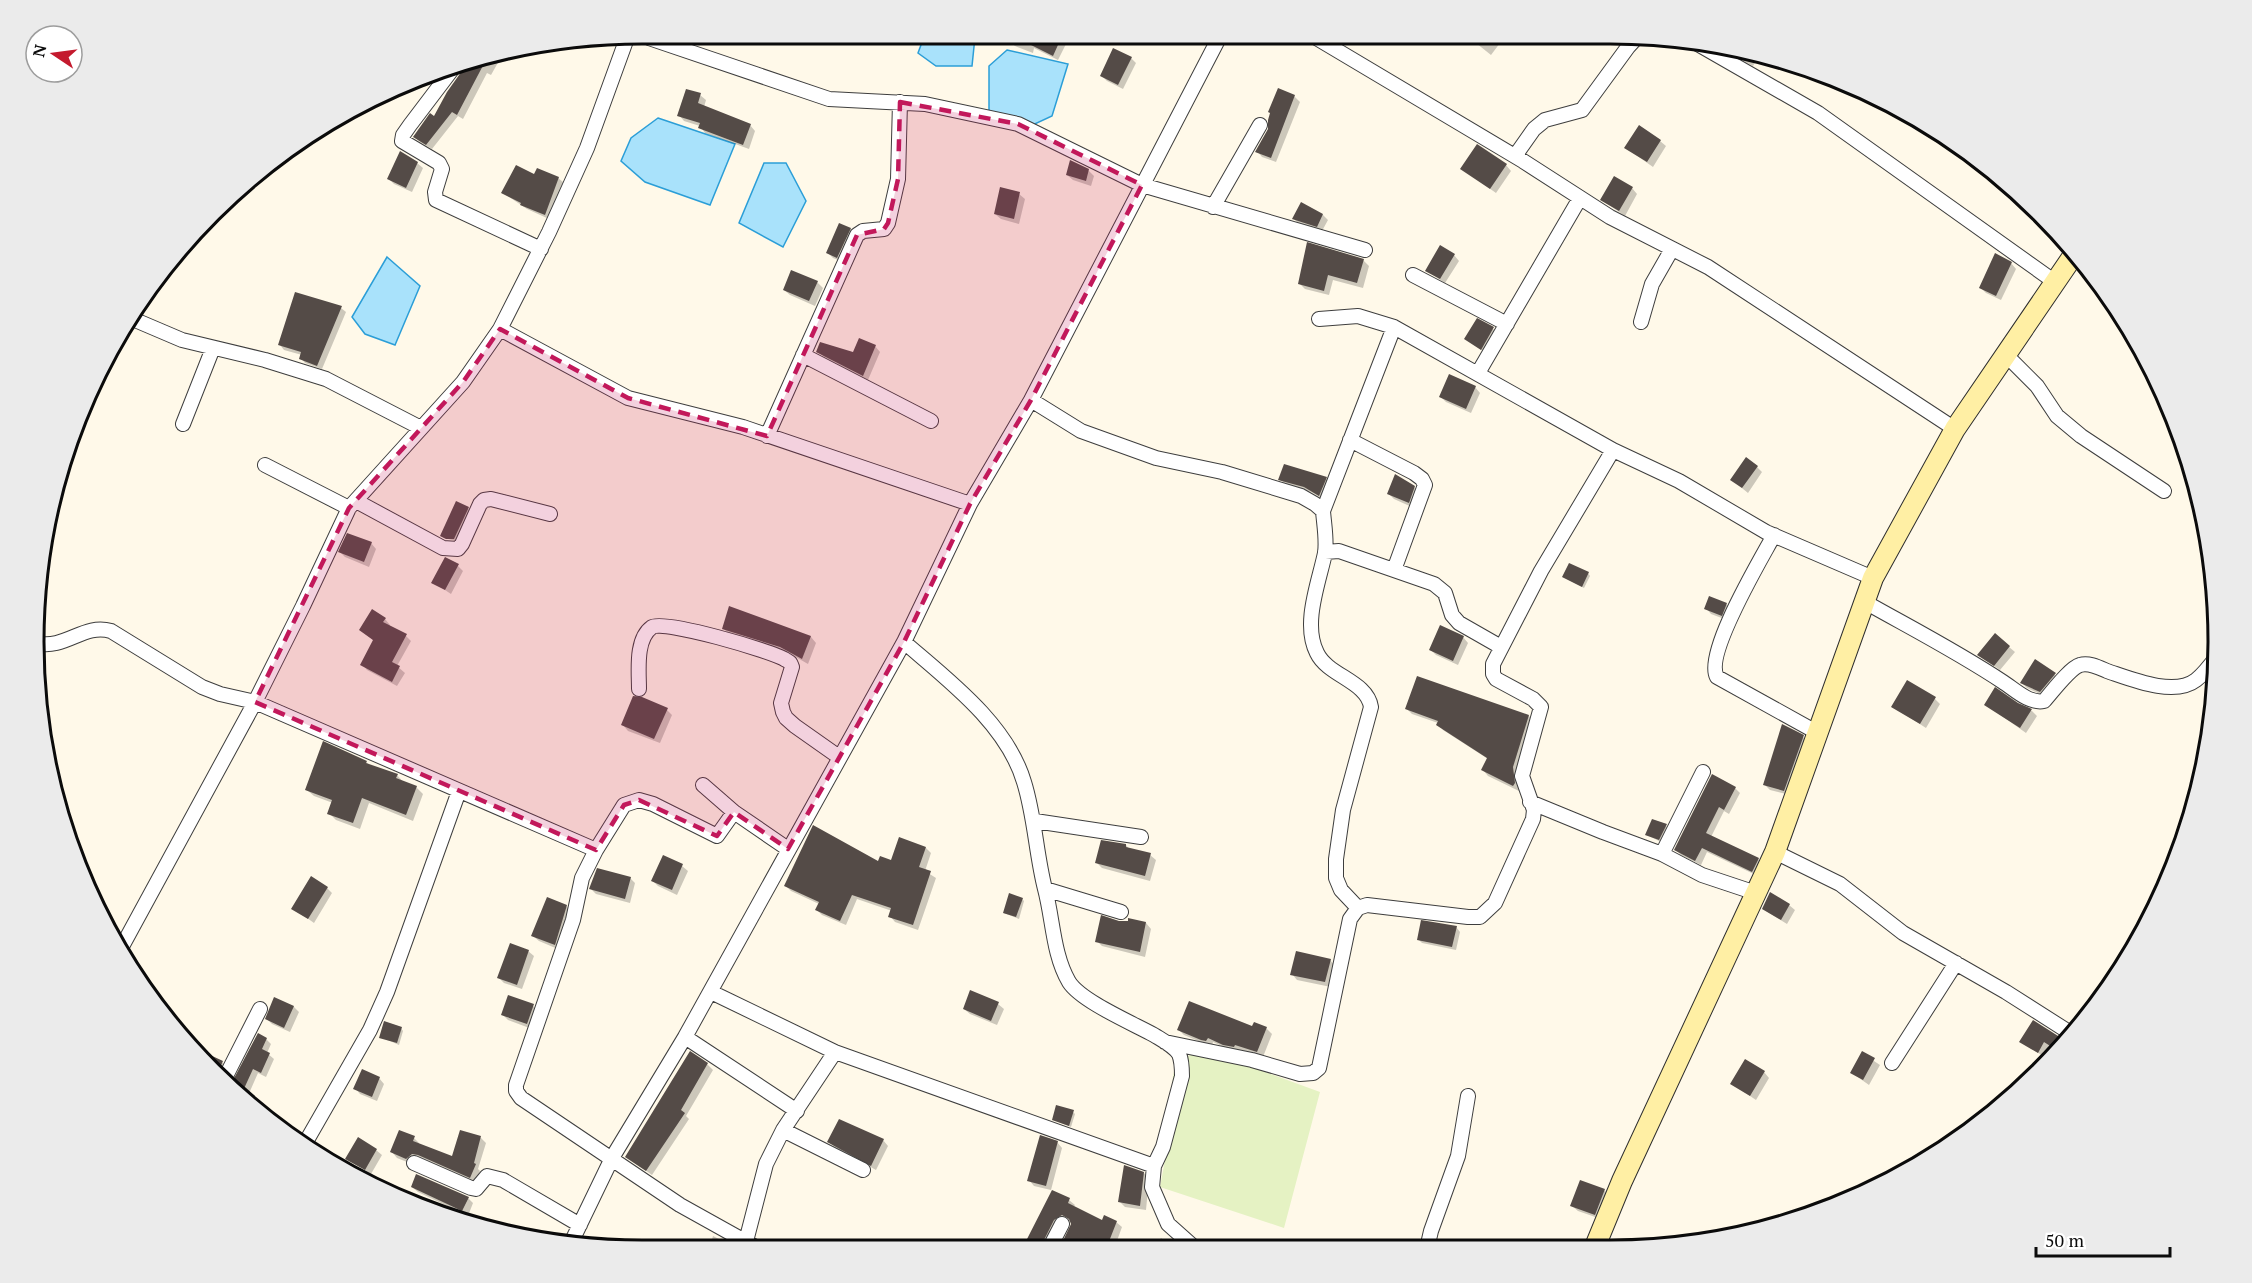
<svg xmlns="http://www.w3.org/2000/svg" width="2252" height="1283" viewBox="0 0 2252 1283" font-family="'PT Serif',serif">
	<style>
		.pitch { fill: #e5f2c3 }
		.water { fill: #a9e2fb; stroke: #2b9ed7; stroke-width: 1.5 }
		.shadow { fill: #0003 }
		.building { fill: #544b47 }
		.lines { fill: none; stroke-linecap: round; stroke-linejoin: round }
		.street-casing { stroke: #3e3e3e; stroke-width: 16 }
		.secondary-casing { stroke: #2d2d2d; stroke-width: 22 }
		.street { stroke: #fff; stroke-width: 14 }
		.secondary { stroke: #ffefa4; stroke-width: 20 }
		.marked { fill: #c2185b; fill-opacity: 0.2; stroke: #c2185b; stroke-width: 4.5; stroke-dasharray: 12 8; stroke-linejoin: round }
		.rim { fill: none; stroke: #0b0b0b; stroke-width: 3 }
	</style>
	<rect width="100%" height="100%" fill="#fff9e9"/>
	<path class="pitch" d="M1197,1054L1219,1061L1249,1066L1320,1092L1284,1228L1160,1187L1167,1149L1173,1076L1176,1063L1182,1057Z"/>
	<path class="water" d="M924,37H975L972,66H936L918,53Z
		M1007,50L1068,64L1052,116L1024,129L989,117V66Z
		M658,118L735,144L710,205L645,182L621,161L631,138Z
		M764,163H786L806,201L783,247L739,223Z
		M387,257L420,286L395,345L365,334L352,317Z"/>
	<path class="shadow" d="M1452,35H1471L1464,44Z
		M1481,35H1506L1491,55L1476,43Z
		M1070,36L1058,60L1034,48L1033,53L1015,46L1009,41L1011,37Z
		M1733,51L1759,56L1753,66L1738,58Z
		M504,52L491,75L487,73L463,119L458,116L432,149L420,142L415,137L434,118L466,69L467,60Z
		M1131,58L1136,63L1123,89L1107,81L1102,76Z
		M456,63L444,78L433,71L446,65Z
		M700,95L706,100L704,107L750,125L755,131L749,149L705,133L700,126L684,121L679,115Z
		M1294,96L1300,102L1276,162L1262,157L1257,151L1270,129Z
		M1660,141L1666,146L1653,167L1626,148Z
		M417,163L423,168L412,192L394,184L389,179Z
		M1506,165L1511,171L1496,193L1462,169Z
		M1088,170L1094,176L1091,186L1073,180L1067,175Z
		M535,176L558,178L563,182L549,219L527,209L503,193Z
		M1632,188L1637,194L1625,216L1602,200Z
		M1019,194L1025,199L1019,224L1001,219L995,214Z
		M1302,204L1323,215L1328,220L1322,231L1299,224L1294,219Z
		M839,225L851,229L856,235L843,262L833,258L828,253Z
		M1454,255L1459,261L1445,283L1427,271Z
		M1363,260L1369,266L1363,288L1333,280L1329,295L1305,289L1299,283Z
		M2011,263L2016,269L2001,300L1986,293L1981,288Z
		M817,282L823,288L815,306L790,295L784,290Z
		M341,308L346,312L322,369L305,363L301,358L302,355L284,350L280,345Z
		M1477,320L1493,329L1499,334L1487,354L1466,339Z
		M875,346L880,352L868,380L824,357L818,351L854,354Z
		M1475,387L1480,393L1471,413L1446,402L1440,396Z
		M1757,467L1762,472L1748,493L1732,480Z
		M1326,478L1331,484L1325,500L1311,492L1286,485L1280,479Z
		M1414,487L1420,492L1414,508L1394,499L1389,494Z
		M468,508L470,511L456,541L444,538L442,536Z
		M371,543L376,549L369,567L345,557L340,552Z
		M458,566L463,571L451,594L433,582Z
		M1588,573L1590,576L1584,588L1563,577Z
		M1710,598L1726,604L1732,610L1727,620L1711,614L1706,608Z
		M751,617L811,637L816,643L808,664L787,652L729,634L723,628Z
		M385,619L390,625L389,627L406,636L411,641L397,666L405,673L397,686L367,670L362,664L374,641L361,630Z
		M1995,635L2015,652L2000,670L1979,655Z
		M1463,637L1468,643L1458,665L1436,655L1431,650Z
		M2036,661L2060,679L2046,697L2027,688L2022,683Z
		M1417,678L1529,716L1534,722L1519,791L1488,776L1483,770L1488,759L1443,730L1438,723L1412,714L1407,709Z
		M1935,699L1940,704L1926,728L1893,707Z
		M1985,704H2017L2032,711L2037,716L2026,733Z
		M667,710L672,715L660,743L628,731L623,725Z
		M1803,737L1809,742L1790,795L1770,790L1765,785Z
		M366,762L371,766L397,775L404,783L416,787L423,794L413,821L369,803L360,829L336,820L329,813L333,803L314,796L307,790Z
		M1735,788L1740,793L1729,814L1724,811L1711,837L1758,859L1763,864L1758,876L1707,852L1701,865L1681,855L1676,850Z
		M1666,826L1668,828L1661,842L1647,835Z
		M1126,845L1129,849L1150,855L1156,860L1150,881L1102,868L1097,863Z
		M926,848L931,853L925,871L936,878L918,930L895,922L890,916L892,911L857,899L846,925L822,915L817,910L819,904L791,891L786,886L892,862Z
		M682,866L688,871L677,895L658,886L653,881Z
		M630,878L635,883L630,903L596,894L591,889Z
		M327,888L332,893L314,923L293,908Z
		M1022,899L1024,901L1019,919L1004,913Z
		M1789,905L1795,910L1787,924L1763,909Z
		M566,906L572,912L560,950L539,941L533,936Z
		M1119,922L1146,923L1151,929L1145,957L1102,946L1097,941Z
		M1456,927L1460,932L1456,950L1422,943L1418,939Z
		M528,951L534,956L522,989L504,983L499,978Z
		M1330,960L1335,966L1331,987L1297,980L1292,974Z
		M275,999L294,1007L299,1012L290,1032L272,1024L267,1019Z
		M998,1004L1004,1009L997,1025L970,1014L964,1009Z
		M533,1006L539,1011L532,1029L508,1020L503,1015Z
		M2033,1022L2058,1051L2049,1046L2043,1056L2021,1042Z
		M401,1028L403,1031L399,1045L381,1037Z
		M1253,1028H1266L1272,1034L1263,1057L1240,1050L1239,1052L1230,1050L1213,1042L1212,1046L1208,1045L1184,1035L1179,1030Z
		M266,1039L271,1044L267,1053L274,1059L266,1077L258,1073L247,1098L232,1085Z
		M201,1053L223,1063L228,1068L223,1077L199,1056Z
		M1862,1053L1880,1065L1869,1085L1852,1073Z
		M707,1064L713,1070L686,1116L689,1119L652,1175L627,1157Z
		M1764,1072L1769,1078L1756,1100L1732,1084Z
		M379,1078L384,1084L377,1101L360,1094L355,1088Z
		M1073,1112L1075,1114L1071,1127L1054,1120Z
		M461,1132L481,1138L486,1143L478,1169L480,1171L475,1182L424,1160L418,1159L412,1164L397,1158L392,1152L414,1138L419,1143V1145L453,1158Z
		M883,1140L888,1146L876,1170L835,1147L829,1142Z
		M1057,1142L1062,1148L1051,1190L1034,1186L1029,1180Z
		M376,1150L382,1155L371,1174L347,1158Z
		M1144,1173L1149,1179L1146,1210L1125,1207L1119,1201Z
		M412,1187L468,1198L473,1203L468,1216L418,1192Z
		M1604,1190L1610,1196L1601,1219L1578,1211L1572,1206Z
		M1069,1200L1075,1205L1073,1208L1103,1222H1116L1122,1227L1114,1249H1060L1073,1224L1071,1221H1063L1048,1249H1038L1028,1241Z
		M713,1236L735,1247L736,1249H709Z
		M1161,1238L1175,1248L1176,1249H1153Z
		M1610,1245L1619,1249H1609Z"/>
	<path class="building" d="M1062,36L1053,56L1015,37Z
		M1113,48L1132,57L1118,85L1100,76Z
		M488,56L457,115L452,112L426,145L413,137L430,113L434,116L447,92L464,68L466,61Z
		M1278,88L1295,95L1271,158L1255,152L1268,129V120L1270,113L1268,112Z
		M686,89L701,93L698,103L751,124L743,145L698,128L700,123L677,116Z
		M1639,125L1661,140L1647,162L1624,148Z
		M1477,144L1507,164L1490,189L1460,169Z
		M400,151L418,162L406,188L387,179Z
		M1070,160L1089,169L1086,181L1066,175Z
		M516,165L534,174L537,168L559,177L545,215L520,205L521,203L501,193Z
		M1614,176L1633,187L1619,211L1600,200Z
		M1000,187L1020,192L1014,219L994,214Z
		M1301,202L1323,214L1317,227L1292,219Z
		M839,223L851,228L837,258L826,253Z
		M1307,242L1364,259L1357,283L1328,275L1324,291L1298,284Z
		M1440,245L1455,254L1440,279L1425,271Z
		M1995,253L2012,262L1996,296L1979,288Z
		M791,270L818,281L809,301L783,290Z
		M295,292L342,306L317,366L299,359L301,352L278,345Z
		M1477,318L1494,327L1481,350L1464,339Z
		M859,338L876,345L863,376L816,352L820,342L853,352Z
		M1449,374L1476,386L1466,409L1439,397Z
		M1746,457L1758,466L1742,488L1730,480Z
		M1284,464L1327,477L1319,496L1304,487L1278,480Z
		M1395,474L1415,486L1409,503L1387,494Z
		M456,501L469,507L454,539H446L440,536Z
		M347,533L372,542L364,562L338,552Z
		M445,557L459,564L445,590L431,583Z
		M1569,563L1589,572L1582,587L1562,577Z
		M1709,596L1727,603L1722,616L1704,609Z
		M729,606L811,636L802,659L780,647L722,629Z
		M372,609L386,618L383,622L407,634L392,662L400,666L392,682L360,665L373,640L359,630Z
		M1440,625L1464,636L1453,661L1429,650Z
		M1995,633L2010,646L1994,666L1977,655Z
		M2035,659L2056,673L2040,692L2020,683Z
		M1417,676L1529,715L1513,767L1515,783L1513,786L1481,770L1487,758L1436,725L1438,721L1405,709Z
		M1907,680L1936,697L1920,724L1891,707Z
		M1995,687L2018,703L2032,709L2020,728L1984,705Z
		M633,696L642,697L668,708L654,739L621,725Z
		M1782,724L1804,735L1784,791L1763,785Z
		M323,741L367,761L366,763L398,774L396,778L417,786L406,815L362,798L353,823L327,814L332,800L305,790Z
		M1712,774L1736,787L1724,810L1719,807L1706,833L1759,858L1752,872L1702,848L1695,861L1674,850Z
		M1652,819L1667,824L1659,840L1645,835Z
		M813,825L878,861L880,856L891,860L899,837L926,847L919,867L931,871L913,925L888,917L891,908L852,895L840,921L815,910L819,902L784,886Z
		M1101,840L1126,844V847L1151,853L1145,876L1095,863Z
		M663,855L683,864L672,890L651,881Z
		M597,868L631,877L625,899L589,889Z
		M311,876L328,887L308,919L291,909Z
		M1770,892L1790,904L1781,920L1762,909Z
		M1009,893L1023,898L1016,917L1003,913Z
		M547,897L567,905L555,945L531,936Z
		M1101,915L1119,921H1128V918L1146,922L1140,952L1095,942Z
		M1421,920L1457,926L1452,947L1417,940Z
		M510,943L529,950L517,985L497,978Z
		M1296,951L1331,959L1325,982L1290,975Z
		M970,990L999,1002L991,1021L963,1009Z
		M508,995L534,1004L527,1024L501,1015Z
		M274,997L294,1006L284,1028L265,1019Z
		M1189,1001L1252,1026L1254,1022L1267,1027L1257,1052L1235,1045L1234,1047L1223,1045L1208,1038L1206,1041L1201,1040L1177,1030Z
		M2033,1020L2066,1041L2058,1051L2044,1042L2038,1053L2019,1042Z
		M384,1021L402,1027L397,1043L379,1038Z
		M258,1033L267,1038L262,1049L270,1053L261,1073L253,1069L242,1093L231,1084Z
		M197,1049L223,1061L218,1072L195,1052Z
		M690,1051L708,1063L681,1110L685,1113L646,1171L625,1157Z
		M1862,1051L1875,1058L1863,1080L1850,1073Z
		M1745,1059L1765,1071L1750,1096L1730,1084Z
		M362,1069L380,1077L372,1097L353,1089Z
		M1056,1105L1074,1110L1069,1126L1052,1120Z
		M839,1119L884,1139L871,1166L827,1142Z
		M399,1130L415,1136L413,1141L452,1156L460,1130L481,1136L474,1163L476,1164L470,1178L418,1155L412,1154L406,1159L390,1152Z
		M1040,1135L1058,1141L1046,1186L1027,1181Z
		M358,1137L377,1149L365,1170L345,1159Z
		M1124,1165L1144,1172L1140,1206L1118,1202Z
		M416,1174L469,1197L462,1211L411,1187Z
		M1580,1180L1605,1189L1595,1215L1570,1206Z
		M1052,1190L1070,1198L1068,1203L1102,1220L1104,1215L1117,1221L1106,1249H1059L1071,1224L1069,1219L1062,1215L1054,1220L1040,1248L1026,1241Z"/>
	<g class="lines">
		<g class="street-casing">
			<path id="street" d="M1313,36L1523,161L1610,217L1708,267L1955,429
				M649,38L829,99L925,104L1018,124L1142,185L1365,250
				M1696,43L1818,113L2055,282
				M457,63L410,125L403,135L402,141L439,163L442,169L435,192L436,200L541,249
				M1515,156L1534,129L1545,120L1582,110L1628,47L1640,34
				M1213,207L1260,125
				M1413,275L1507,324
				M128,317L182,340L265,360L326,379L421,428
				M1319,319L1358,316L1394,327L1613,450L1679,481L1766,532L1873,578
				M1641,322L1652,284L1672,249
				M500,329L628,398L743,427L970,504
				M803,355L931,421
				M2006,355L2037,386L2057,416L2081,436L2164,491
				M1478,373L1580,198
				M1031,400L1081,431L1156,458L1222,472L1301,496L1315,504L1323,511C1324,524 1327,540 1325,553C1319,582 1302,624 1317,653C1328,676 1367,681 1371,707L1343,810L1336,859V878L1341,890L1358,908
				M183,424L213,348
				M767,436L857,235L863,231L884,229L888,223L898,179L900,102
				M1350,440L1414,473L1422,479L1425,485L1394,570
				M265,465L349,508
				M356,501L443,548L458,549L462,544L480,504L484,500L491,499L550,514
				M1323,511L1394,327
				M1774,535C1760,561 1704,654 1717,677L1818,733
				M1325,552L1339,551L1434,584L1445,593L1452,615L1459,623L1501,647
				M1865,602C1911,628 1958,652 2003,682C2014,689 2029,704 2044,701C2052,692 2070,668 2080,665C2089,662 2100,668 2107,671C2131,679 2174,697 2196,680C2204,674 2212,663 2218,655
				M904,642C948,680 1007,724 1024,782C1035,817 1036,854 1045,889C1053,919 1053,955 1069,982C1081,1001 1132,1023 1154,1035C1162,1040 1174,1046 1179,1054C1182,1061 1182,1069 1182,1076L1163,1147L1154,1166L1152,1187L1168,1224L1196,1249
				M36,643C66,650 83,623 111,631L202,687L220,694L255,702L596,850
				M639,689C639,671 635,639 652,627C662,619 772,651 786,660C791,663 790,662 792,667L781,703L783,712L786,718L795,726L839,757
				M703,785L734,812
				M1530,802L1603,832L1662,854L1702,875L1756,893
				M1035,821L1141,837
				M1775,852L1840,884L1903,933L2006,992L2072,1034
				M1662,854L1703,772
				M1045,889L1121,912
				M119,952L255,702L303,606L349,508L463,382L500,329L549,232L587,148L627,38
				M711,992L835,1052L1154,1166
				M685,1037L797,1111
				M1165,1042L1252,1060L1300,1074L1313,1073L1319,1068L1350,919L1358,908L1367,905L1468,917H1480L1495,903L1533,819L1534,810L1522,776L1541,707L1533,699L1496,679L1493,674V664L1541,571L1613,450
				M1892,1063L1956,963
				M225,1078L260,1009
				M783,1130L863,1170
				M303,1147L370,1030L387,992L459,791
				M414,1163L471,1188L476,1189L487,1176L503,1180L580,1225
				M571,1243L612,1158L685,1037L904,642L970,504L1031,400L1220,36
				M744,1249L766,1164L783,1130L835,1052
				M759,1249L680,1205L521,1098L516,1091V1085L573,920L582,878L596,850L624,805L639,800L653,804L717,836L734,812L788,849
				M1049,1249L1062,1224
				M1430,1249L1428,1244L1431,1231L1458,1156L1468,1096"/>
		</g>
		<g class="secondary-casing">
			<path id="secondary" d="M1594,1249L1622,1181L1775,852L1873,578L1955,429L2075,253"/>
		</g>
		<use href="#street" class="street"/>
		<use href="#secondary" class="secondary"/>
	</g>
	<path class="marked" d="M900,102L1018,124L1142,185L1031,400L970,504L904,642L788,849L734,812L717,836L639,800L624,805L596,850L255,702L349,508L463,382L500,329L628,398L767,436L857,235L884,229L888,223L898,179Z"/>
	<path d="M0 0H2252V1283H0ZM642 44H1610A598 598 0 0 1 2208 642V642A598 598 0 0 1 1610 1240H642A598 598 0 0 1 44 642V642A598 598 0 0 1 642 44Z" fill="#ebebeb" fill-rule="evenodd"/>
	<path class="rim" d="M642 44H1610A598 598 0 0 1 2208 642V642A598 598 0 0 1 1610 1240H642A598 598 0 0 1 44 642V642A598 598 0 0 1 642 44Z"/>
	<g transform="translate(54 54) rotate(283)"><circle r="28" fill="#ffffff" stroke="#9d9d9d" stroke-width="1.5"/>
	<path d="M0-4.5L10 22L0 15L-10 22Z" fill="#c41a2e"/>
	<text y="-9" font-size="16" font-weight="bold" text-anchor="middle" fill="#0b0b0b">N</text>
	</g>
	<path d="M2036 1247v9h134v-9" fill="none" stroke="#0b0b0b" stroke-width="3"/>
	<text x="2045" y="1247" font-size="18" fill="#0b0b0b" stroke="#ffffff" stroke-width="4.5" paint-order="stroke">50 m</text>
</svg>
